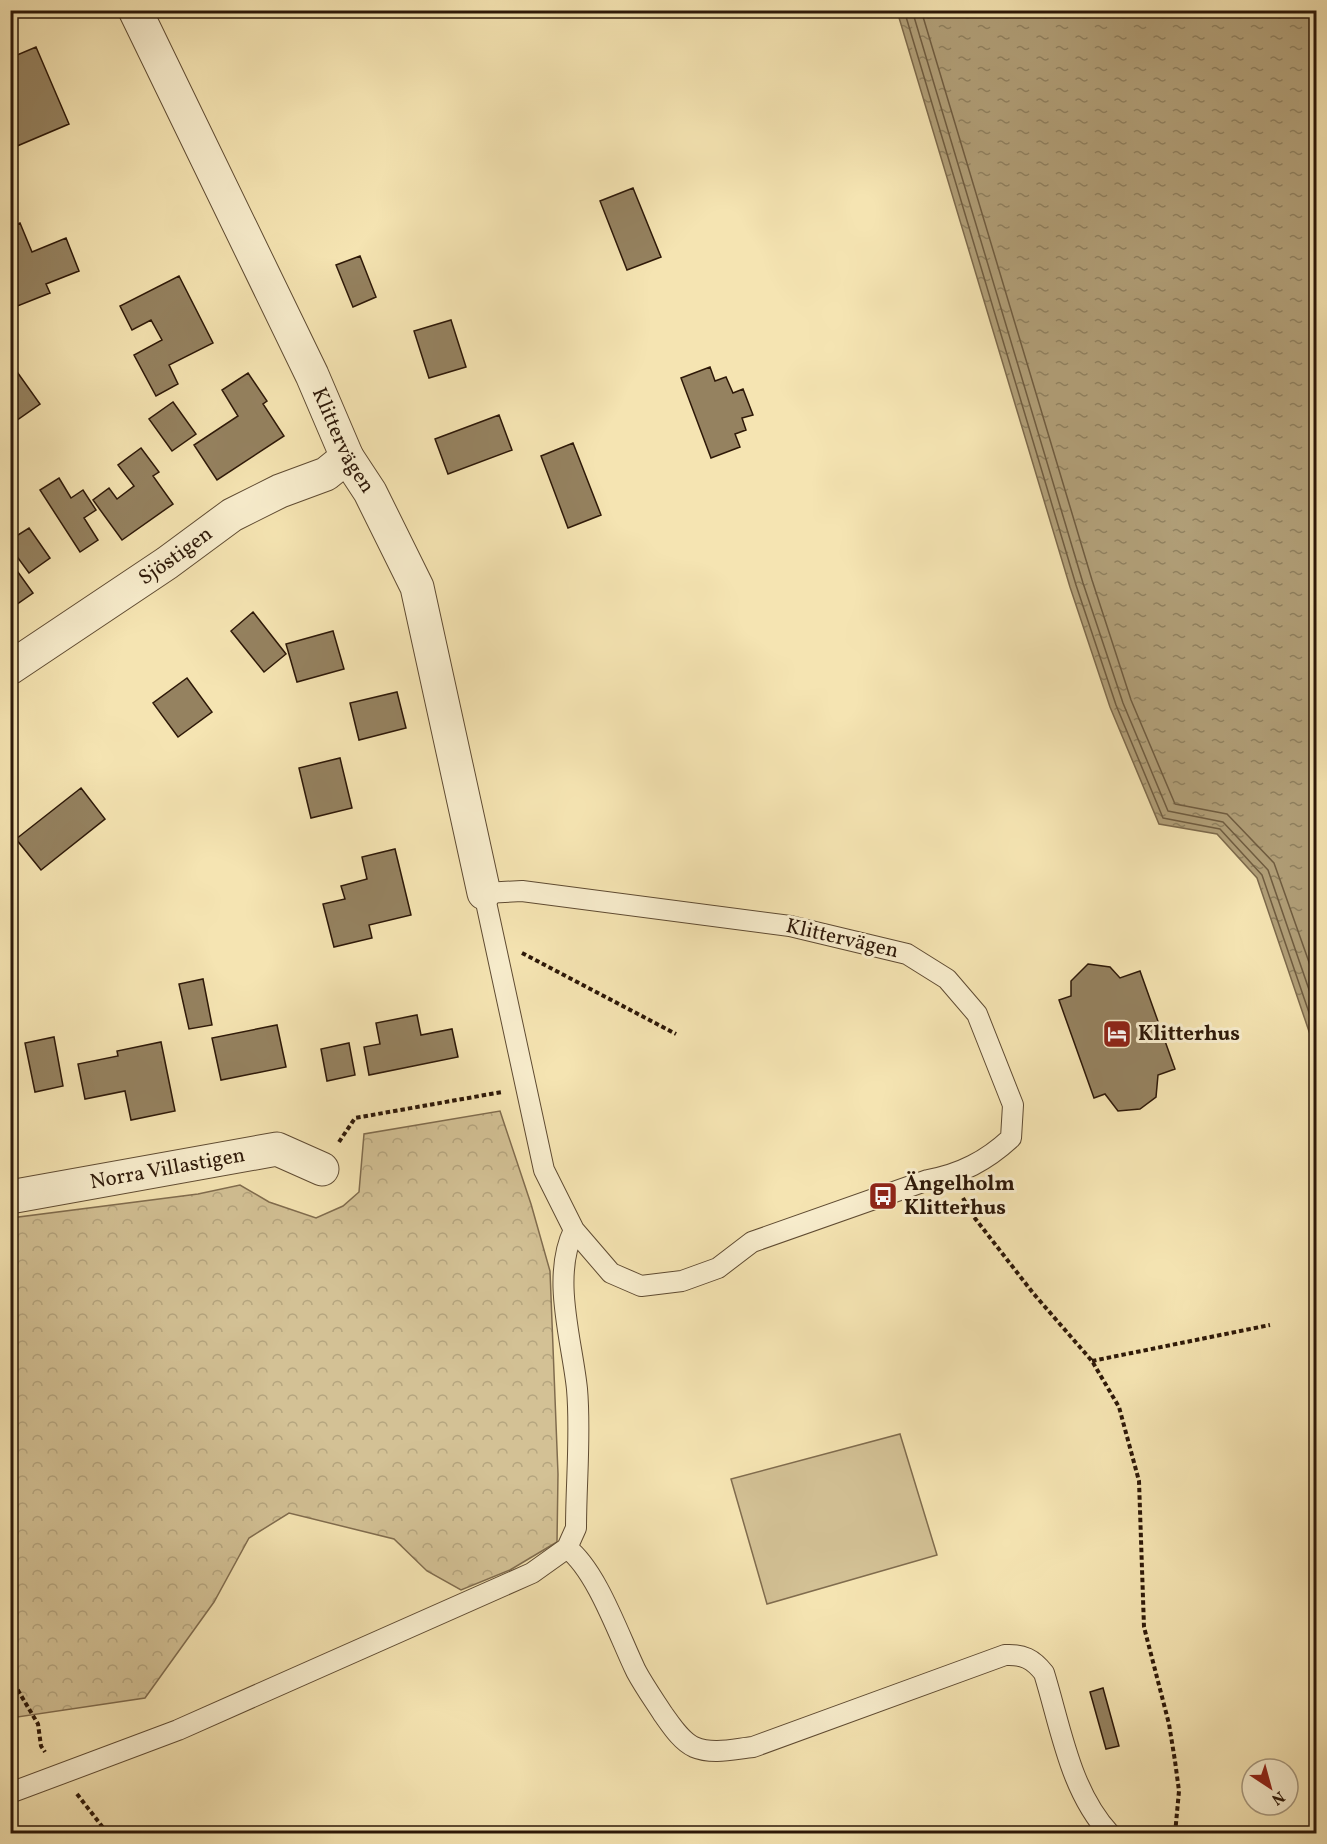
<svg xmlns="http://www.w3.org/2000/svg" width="1327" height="1844" viewBox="0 0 1327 1844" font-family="Vollkorn,serif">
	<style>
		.forest { fill: url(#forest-crowns); stroke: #806c4e; stroke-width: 1.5 }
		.garden { fill: #d3c195; stroke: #806c4e; stroke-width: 1.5 }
		.water { fill: url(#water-ripples); stroke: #7c694b; stroke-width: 1.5 }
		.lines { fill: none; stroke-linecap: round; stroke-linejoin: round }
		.shore { stroke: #6f5c40; stroke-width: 1.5 }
		.building { fill: #958260; stroke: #2d1808; stroke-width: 1.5 }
		.lane-casing { stroke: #5f4b32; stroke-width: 22 }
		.street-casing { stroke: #5f4b32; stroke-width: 35 }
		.path { stroke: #2d1808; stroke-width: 4; stroke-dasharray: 4.5 3; stroke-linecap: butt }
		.lane { stroke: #f8edcd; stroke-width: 20 }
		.street { stroke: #f8edcd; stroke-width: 33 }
		.labels { text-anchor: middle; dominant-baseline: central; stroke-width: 6; stroke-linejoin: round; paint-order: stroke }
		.street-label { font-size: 21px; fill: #2d1808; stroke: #f8edcd }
		.poi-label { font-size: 21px; font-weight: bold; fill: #2d1808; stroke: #f8edcd; text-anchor: start }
	</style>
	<defs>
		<pattern id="forest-crowns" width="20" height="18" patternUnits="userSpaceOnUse" patternTransform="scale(1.5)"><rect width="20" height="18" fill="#d3c195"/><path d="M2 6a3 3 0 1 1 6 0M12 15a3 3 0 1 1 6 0" fill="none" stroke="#b5a57f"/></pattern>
		<pattern id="water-ripples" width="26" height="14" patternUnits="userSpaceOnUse" patternTransform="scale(1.5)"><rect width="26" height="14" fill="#b19f78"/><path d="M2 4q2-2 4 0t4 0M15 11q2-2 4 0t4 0" fill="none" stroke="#908160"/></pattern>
	</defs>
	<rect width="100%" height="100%" fill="#f5e4b2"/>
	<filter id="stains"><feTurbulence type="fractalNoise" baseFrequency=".00333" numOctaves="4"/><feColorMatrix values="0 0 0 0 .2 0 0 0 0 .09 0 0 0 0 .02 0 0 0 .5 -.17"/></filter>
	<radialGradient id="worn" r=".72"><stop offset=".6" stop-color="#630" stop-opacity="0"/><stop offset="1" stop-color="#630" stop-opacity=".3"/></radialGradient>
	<path class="forest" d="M500,1111L531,1204L550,1271L558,1474L557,1542L510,1570L461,1590L427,1571L394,1539L289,1513L249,1538L214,1602L145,1698L11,1718V1218L198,1194L240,1185L269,1202L316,1218L343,1206L359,1192L364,1134Z"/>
	<path class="garden" d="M900,1434L937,1555L767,1604L731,1479Z"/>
	<path class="water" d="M897,11H1316V1052L1257,878L1217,834L1159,824L1110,707L1070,587Z"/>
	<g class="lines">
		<path class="shore" d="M904,10L1076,585L1116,705L1163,818L1220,829L1262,875L1316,1033
			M912,10L1083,583L1123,703L1168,811L1223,822L1268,870L1316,1010
			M921,10L1092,580L1131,700L1175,804L1227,814L1274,863L1316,982"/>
	</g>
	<path class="building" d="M36,47L69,124L10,149V58Z
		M633,188L661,257L627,270L600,201Z
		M20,223L32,252L66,238L79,271L46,284L50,293L10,309V227Z
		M360,256L376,297L353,307L336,265Z
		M179,276L213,343L169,365L178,384L156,396L134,355L162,340L151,320L132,330L120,306Z
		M451,320L466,367L429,378L414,331Z
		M10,362L40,404L10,425Z
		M710,367L715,381L726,377L733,393L743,389L753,415L742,418L746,430L735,434L740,447L711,458L681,378Z
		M248,373L267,401L263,404L284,436L217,480L194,445L238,416L222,390Z
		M173,402L196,434L172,451L149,419Z
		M499,415L512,450L448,474L435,439Z
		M573,443L601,515L568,528L541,456Z
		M141,448L159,472L153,476L173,504L122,540L93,500L109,488L117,499L134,486L118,465Z
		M59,478L71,498L83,490L96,510L84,518L98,540L80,552L40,490Z
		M29,528L50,558L29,573L10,547V540Z
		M10,561L33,593L10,609Z
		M253,612L286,654L264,672L231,631Z
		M333,631L344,669L297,682L286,644Z
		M187,678L212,712L178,737L153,703Z
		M397,692L406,728L359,740L350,703Z
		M340,758L352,808L311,818L299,768Z
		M81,788L105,819L41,870L16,839Z
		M395,849L411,915L369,925L372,938L334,947L323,904L345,899L341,886L367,879L362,857Z
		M1088,964L1110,967L1120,978L1140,971L1175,1069L1158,1075L1156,1097L1140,1109L1118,1111L1105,1094L1094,1098L1059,1000L1071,996V981Z
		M203,979L212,1025L189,1029L179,984Z
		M417,1015L421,1035L452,1029L458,1057L369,1075L364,1047L380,1044L376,1023Z
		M277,1025L286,1067L221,1080L212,1038Z
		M54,1037L63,1086L35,1092L25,1043Z
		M161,1042L175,1111L131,1120L125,1091L85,1099L78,1064L118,1056L117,1051Z
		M349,1043L355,1075L327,1081L321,1049Z
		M1103,1688L1119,1746L1106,1749L1090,1692Z"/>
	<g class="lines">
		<g class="lane-casing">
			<path id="lane" d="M522,891L790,926L907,954L947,979L977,1014L1013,1105L1011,1138C986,1161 961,1174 928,1180L752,1242L718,1268L682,1281L641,1286L611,1273L574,1230L544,1170L484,893Z
				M567,1548C597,1571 619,1636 636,1671C644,1686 654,1700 663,1714C671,1725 681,1741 694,1747C713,1755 734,1749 753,1747L1005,1655C1023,1654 1033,1659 1044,1673C1061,1728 1070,1791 1110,1834
				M10,1793L178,1730L532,1573L567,1548L576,1528C576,1482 581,1434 577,1389C572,1340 551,1277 574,1230"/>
		</g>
		<g class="street-casing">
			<g id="street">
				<path id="s1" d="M135,10L312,375L347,457L370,492L417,587L484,893"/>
				<path id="s2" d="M10,668L167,563L232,515L280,491L326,474L347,457"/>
				<path id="s3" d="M10,1197L277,1149L322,1169"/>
			</g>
		</g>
		<path class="path" d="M522,953L676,1034
			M339,1142L355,1118L502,1092
			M963,1198L974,1217L1033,1293L1092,1361L1119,1407L1139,1481L1144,1627L1169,1724L1175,1761L1179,1791L1175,1834
			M1092,1361L1270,1325
			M10,1677L38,1724L41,1746L45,1752
			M77,1794L108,1834"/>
		<use href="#lane" class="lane"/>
		<use href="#street" class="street"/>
	</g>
	<defs>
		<g id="hotel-square" transform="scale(1.5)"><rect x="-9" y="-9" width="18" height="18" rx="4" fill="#8f2418" stroke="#f8edcd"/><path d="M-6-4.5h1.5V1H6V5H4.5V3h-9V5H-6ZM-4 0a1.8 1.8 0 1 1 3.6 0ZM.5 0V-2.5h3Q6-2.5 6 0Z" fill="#fff"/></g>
		<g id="bus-square" transform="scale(1.5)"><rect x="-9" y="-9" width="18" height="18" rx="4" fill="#8f2418" stroke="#f8edcd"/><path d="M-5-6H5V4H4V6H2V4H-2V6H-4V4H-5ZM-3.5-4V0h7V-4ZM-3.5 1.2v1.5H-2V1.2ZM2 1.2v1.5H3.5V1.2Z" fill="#fff"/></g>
	</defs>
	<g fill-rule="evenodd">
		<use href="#hotel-square" x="1117" y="1034"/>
		<use href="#bus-square" x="883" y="1196"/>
	</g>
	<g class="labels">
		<g class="street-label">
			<text stroke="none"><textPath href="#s1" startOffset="478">Klittervägen</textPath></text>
			<text stroke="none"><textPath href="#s2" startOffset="200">Sjöstigen</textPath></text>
			<text transform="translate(842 939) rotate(13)">Klittervägen</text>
			<text stroke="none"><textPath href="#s3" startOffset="160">Norra Villastigen</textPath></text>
		</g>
		<g class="poi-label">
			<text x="1138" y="1034">Klitterhus</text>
			<text x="904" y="1184">Ängelholm<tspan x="904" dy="24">Klitterhus</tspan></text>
		</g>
	</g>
	<rect width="1327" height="1844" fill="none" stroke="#f5e4b2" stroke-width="36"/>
	<rect x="12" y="12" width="1303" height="1820" fill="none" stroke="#2d1808" stroke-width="3"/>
	<rect x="18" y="18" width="1291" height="1808" fill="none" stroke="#2d1808" stroke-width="1.5"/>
	<g transform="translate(1270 1787) rotate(144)"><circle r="28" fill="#f8edcd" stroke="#a7987e" stroke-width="1.5"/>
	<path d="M0-4.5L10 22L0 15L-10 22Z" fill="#8f2418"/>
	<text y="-9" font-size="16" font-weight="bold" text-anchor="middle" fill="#2d1808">N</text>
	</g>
	<rect width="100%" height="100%" filter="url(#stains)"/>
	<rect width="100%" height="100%" fill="url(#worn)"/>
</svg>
